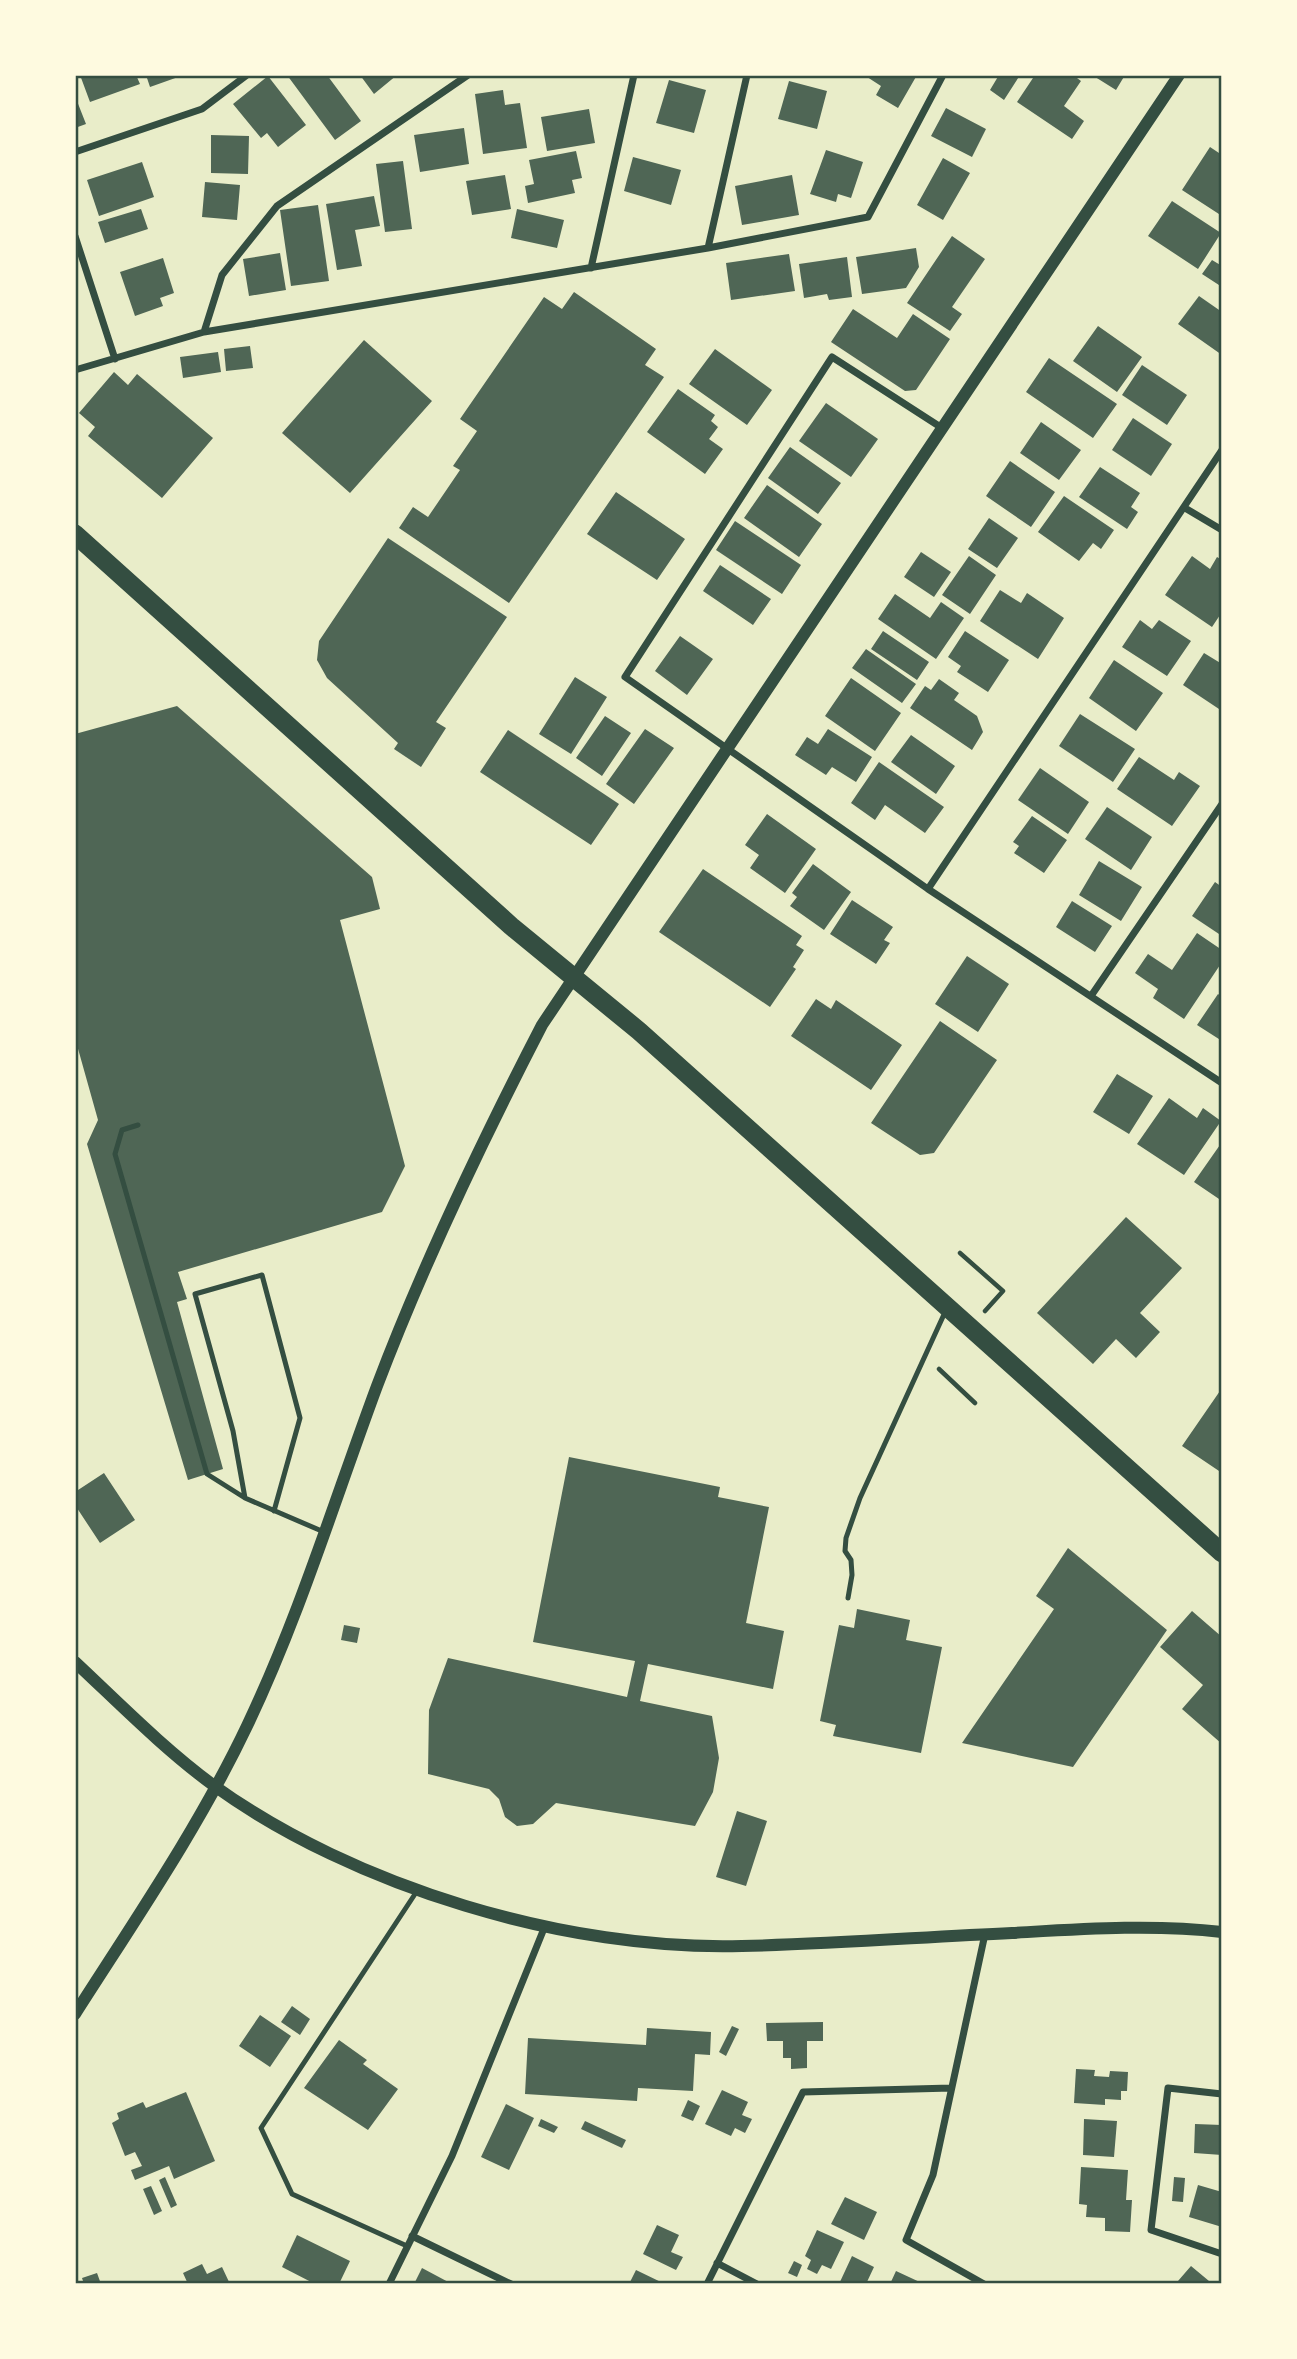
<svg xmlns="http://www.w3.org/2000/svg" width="1297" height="2359" viewBox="0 0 1297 2359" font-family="Rubik,sans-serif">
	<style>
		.building { fill: #4f6655 }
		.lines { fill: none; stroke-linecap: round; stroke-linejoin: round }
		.path { stroke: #344e41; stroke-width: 4.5 }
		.service { stroke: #344e41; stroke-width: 5 }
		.minor { stroke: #344e41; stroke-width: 7 }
		.tertiary { stroke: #344e41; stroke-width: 12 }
		.trunk { stroke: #344e41; stroke-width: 19 }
		.neatline { fill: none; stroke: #344e41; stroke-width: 2.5 }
	</style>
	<rect width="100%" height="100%" fill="#e9edc9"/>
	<path class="building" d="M80,75H136L140,84L90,102Z
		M146,75H181V76L150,87Z
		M287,75H327L361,121L335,140Z
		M360,75H397L374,94Z
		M864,75H917L898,108L876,95L881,86Z
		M999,75H1020L1004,100L990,90Z
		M1035,75H1073L1081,81L1064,106L1084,121L1072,139L1017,102Z
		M1092,75H1125L1116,90Z
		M268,76L306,125L278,147L267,133L261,138L233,104Z
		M669,80L706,90L694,133L656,123Z
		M789,81L827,91L817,129L778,119Z
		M503,90L505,105L520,103L527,148L483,154L475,94Z
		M75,96L86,124L75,128Z
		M946,108L986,129L972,157L931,136Z
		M589,109L595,143L547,151L541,117Z
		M464,128L469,164L420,172L414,135Z
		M211,135L249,136L248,174L211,173Z
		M1210,147L1222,155V216L1182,190Z
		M826,150L863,162L851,198L838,194L836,202L810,194Z
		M576,151L582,178L572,180L575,193L528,203L525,186L534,184L529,160Z
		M633,157L681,170L671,205L624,191Z
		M943,158L970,173L943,220L917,205Z
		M403,161L412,229L385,232L376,164Z
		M142,162L154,197L99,216L87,180Z
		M505,175L511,209L472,215L466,181Z
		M792,175L799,215L742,225L735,186Z
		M205,182L240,185L237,220L202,217Z
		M374,196L380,226L355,230L362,266L337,270L326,204Z
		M1172,201L1221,233L1198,269L1148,236Z
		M318,205L329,281L291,286L280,210Z
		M141,209L148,229L105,243L98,222Z
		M517,209L564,220L557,248L511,238Z
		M952,236L985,259L952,307L962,314L950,331L907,303Z
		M916,248L919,267L906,288L862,294L856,257Z
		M280,253L286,290L249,296L243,259Z
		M789,254L795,291L731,300L726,263Z
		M847,257L852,297L829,300L827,294L804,298L799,264Z
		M163,258L174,293L160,298L163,306L135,316L120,272Z
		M1212,260L1222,266V287L1202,274Z
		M574,292L656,349L645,365L664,377L509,603L399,528L413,507L428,517L460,470L453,466L477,431L460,419L544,297L562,309Z
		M1199,296L1222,312V355L1178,324Z
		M853,309L897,338L913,314L950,339L916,390L905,391L831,342Z
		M1098,326L1142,357L1117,392L1073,361Z
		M364,340L432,401L350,493L282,433Z
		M250,346L253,368L226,371L224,349Z
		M715,349L772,390L747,425L689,384Z
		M218,352L221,372L183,378L180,357Z
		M1049,358L1117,404L1093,438L1026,392Z
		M1142,365L1187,395L1167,425L1122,395Z
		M114,372L128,385L137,374L213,438L162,498L88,436L95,427L79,413Z
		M678,389L715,415L711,421L718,427L709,439L723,449L705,474L647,432Z
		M826,403L878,439L851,477L799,441Z
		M1133,418L1172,444L1151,476L1112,450Z
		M1041,422L1081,450L1059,480L1020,453Z
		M790,447L841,483L818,514L768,478Z
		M1010,461L1055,492L1031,527L986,496Z
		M1100,467L1140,493L1131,507L1138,512L1127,529L1079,497Z
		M767,485L822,524L799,557L744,518Z
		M616,492L685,539L657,580L587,534Z
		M1064,496L1114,530L1101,549L1093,543L1079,561L1038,532Z
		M989,518L1018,538L997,568L968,549Z
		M735,521L801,565L782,594L716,550Z
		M388,538L507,617L436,722L446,728L421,767L394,749L398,743L327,678L317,660L319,641Z
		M921,552L951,572L934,597L904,577Z
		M969,556L996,575L970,614L942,595Z
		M1192,556L1210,569L1217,557L1222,560V612L1212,627L1165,595Z
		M720,565L771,599L753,625L703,591Z
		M1000,590L1021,603L1027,593L1064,618L1038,659L980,621Z
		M895,594L930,618L941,602L964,618L936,659L878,619Z
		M1140,620L1152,629L1159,620L1191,641L1167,676L1122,647Z
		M883,631L929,662L917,680L871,649Z
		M965,631L1009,660L988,692L957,672L961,666L948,657Z
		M680,636L713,659L687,695L655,671Z
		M866,649L916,684L902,703L852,668Z
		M1204,653L1222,664V711L1183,685Z
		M1114,660L1163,693L1136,731L1089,698Z
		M575,677L607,697L571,754L539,734Z
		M851,678L901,713L875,751L825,716Z
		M939,679L959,693L954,700L977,716L983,732L972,750L910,708L925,686L931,690Z
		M177,706L372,877L380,909L340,920L405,1166L382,1212L178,1272L187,1299L177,1302L223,1469L188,1480L87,1144L98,1120L75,1038V734Z
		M1080,714L1135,749L1113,782L1059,746Z
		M605,716L631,733L602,776L576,758Z
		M645,729L674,748L634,804L606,784Z
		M828,729L872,757L856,782L832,767L826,775L795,755L807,737L818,744Z
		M508,730L619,804L591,845L480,772Z
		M911,735L955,766L936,794L891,762Z
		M1139,757L1174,780L1179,772L1200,786L1172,826L1117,789Z
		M879,762L944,807L925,833L885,805L875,820L851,803Z
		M1040,768L1089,802L1068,834L1018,800Z
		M1107,807L1152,837L1131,870L1085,839Z
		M767,814L816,849L785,893L750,868L759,855L745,845Z
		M1032,816L1067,840L1044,873L1014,853L1019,846L1013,842Z
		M1099,861L1142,887L1121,921L1079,895Z
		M813,864L851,892L824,930L790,906L797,897L792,893Z
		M703,869L802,936L796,945L804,950L793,967L796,969L770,1007L659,932Z
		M1215,882L1222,887V936L1192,916Z
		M852,900L893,927L884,940L890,943L876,964L830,934Z
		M1072,901L1112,926L1095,952L1056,927Z
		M1197,933L1222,950V962L1184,1019L1153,998L1158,989L1135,973L1148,954L1172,970Z
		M967,956L1009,984L978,1032L935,1004Z
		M1218,994L1222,997V1041L1197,1025Z
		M816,999L831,1009L836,1000L902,1045L871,1090L791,1036Z
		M940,1021L997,1060L934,1153L920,1155L871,1123Z
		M1117,1074L1153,1096L1129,1134L1093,1112Z
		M1169,1098L1197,1118L1203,1108L1221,1121L1184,1175L1137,1144Z
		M1222,1142V1201L1194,1182Z
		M1126,1217L1182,1268L1140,1313L1160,1332L1136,1358L1116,1339L1093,1364L1037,1313Z
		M1222,1388V1473L1182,1446Z
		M569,1457L720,1487L718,1497L769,1507L746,1623L784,1631L773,1689L648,1664L640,1701L712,1716L719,1758L713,1792L695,1826L556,1803L533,1824L517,1826L505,1817L499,1799L489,1789L428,1774L429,1710L448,1658L627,1697L635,1661L533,1642Z
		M104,1473L135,1520L100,1543L75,1505V1492Z
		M1068,1548L1167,1630L1073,1767L962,1743L1054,1609L1036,1596Z
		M857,1609L910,1620L906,1640L942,1647L921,1753L833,1736L836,1725L820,1721L839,1625L854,1628Z
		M1192,1611L1222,1637V1744L1182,1709L1203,1685L1160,1647Z
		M344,1625L360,1628L357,1643L341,1640Z
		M737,1811L767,1821L746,1886L716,1877Z
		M292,2006L310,2019L300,2035L281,2022Z
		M260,2015L291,2036L270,2067L239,2046Z
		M823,2022V2041H807V2068L791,2069V2058H783V2041H767L766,2023Z
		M732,2026L739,2029L726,2056L719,2052Z
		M647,2028L711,2032L710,2055L695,2054L693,2091L638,2088L637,2101L525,2094L528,2038L646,2045Z
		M339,2040L367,2060L363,2064L398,2089L368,2130L304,2088Z
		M1076,2069L1095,2070L1094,2076L1109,2077L1110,2071L1128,2072L1127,2091H1121V2100L1105,2099V2105L1074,2103Z
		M722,2090L748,2102L742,2115L752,2119L745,2133L735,2128L731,2136L705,2124Z
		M186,2092L215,2161L174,2179L169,2166L135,2180L131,2170L142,2166L135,2152L125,2156L112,2123L119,2119L117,2113L143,2102L146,2108Z
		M688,2100L700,2106L693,2121L681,2116Z
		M506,2104L534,2118L509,2170L481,2157Z
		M541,2119L558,2127L554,2133L538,2126Z
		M1084,2119L1117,2121L1114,2157L1083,2155Z
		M585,2121L626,2140L622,2148L581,2129Z
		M1195,2124L1222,2125V2155L1194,2153Z
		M1081,2167L1128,2170L1126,2200H1132L1130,2232L1105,2231V2218L1086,2217L1087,2205L1079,2204Z
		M165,2177L177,2205L171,2208L159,2180Z
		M1174,2177L1185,2178L1183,2202L1172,2201Z
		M1198,2185L1222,2192V2227L1189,2217Z
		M151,2186L162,2211L154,2215L143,2189Z
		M845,2197L877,2212L864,2240L831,2224Z
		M657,2225L679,2235L671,2252L683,2257L676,2270L643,2254Z
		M817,2230L844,2242L831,2269L822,2265L817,2274L807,2269L811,2260L805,2256Z
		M297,2235L350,2261L339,2284H315L282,2267Z
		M852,2256L874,2267L866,2284H839Z
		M794,2261L802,2265L797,2277L788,2273Z
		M202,2264L207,2274L222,2267L230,2284H188L183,2273Z
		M1191,2266L1209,2281L1207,2284L1178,2281Z
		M422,2268L452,2284H414Z
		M636,2270L665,2284H629Z
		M896,2271L924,2284H890Z
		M97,2273L101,2284H84L82,2278Z"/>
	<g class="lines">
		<path class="path" d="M960,1253L1003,1291L985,1311
			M939,1369L975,1403"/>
		<path class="service" d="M138,1125L122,1130L115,1154L207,1474L245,1498
			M274,1511L300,1418L262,1275L195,1294L233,1431L245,1498L324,1532
			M848,1598L852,1575L851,1560L845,1551L846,1538L860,1498L946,1310
			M407,2246L292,2194L261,2128L417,1891"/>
		<path class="minor" d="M75,152L202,109L247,75
			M75,236L115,359
			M708,248L747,75
			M591,268L634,75
			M204,332L222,275L277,206L468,75
			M75,370L204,332L708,248L868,217L943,75
			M942,428L832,357L625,677L928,889L1222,1083
			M1185,508L1222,530
			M928,889L1222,450
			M1091,996L1222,804
			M1222,2094L1168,2088L1151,2230L1222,2254
			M412,2236L511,2284
			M717,2263L757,2284
			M389,2284L452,2156L545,1926
			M707,2284L803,2092L951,2088
			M984,2284L906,2240L933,2175L985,1934"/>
		<path class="tertiary" d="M75,1662C120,1704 163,1748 213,1785C354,1887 567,1951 742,1946C832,1944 922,1937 1012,1933C1082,1929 1152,1924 1222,1932
			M75,2014C135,1920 199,1827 247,1726C299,1617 335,1499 377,1386C424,1262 481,1143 542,1025L1179,75"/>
		<path class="trunk" d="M75,534L511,926L639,1031L1222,1553"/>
	</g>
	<rect width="1297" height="2359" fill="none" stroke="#fefae0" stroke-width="154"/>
	<rect x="77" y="77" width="1143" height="2205" class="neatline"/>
</svg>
